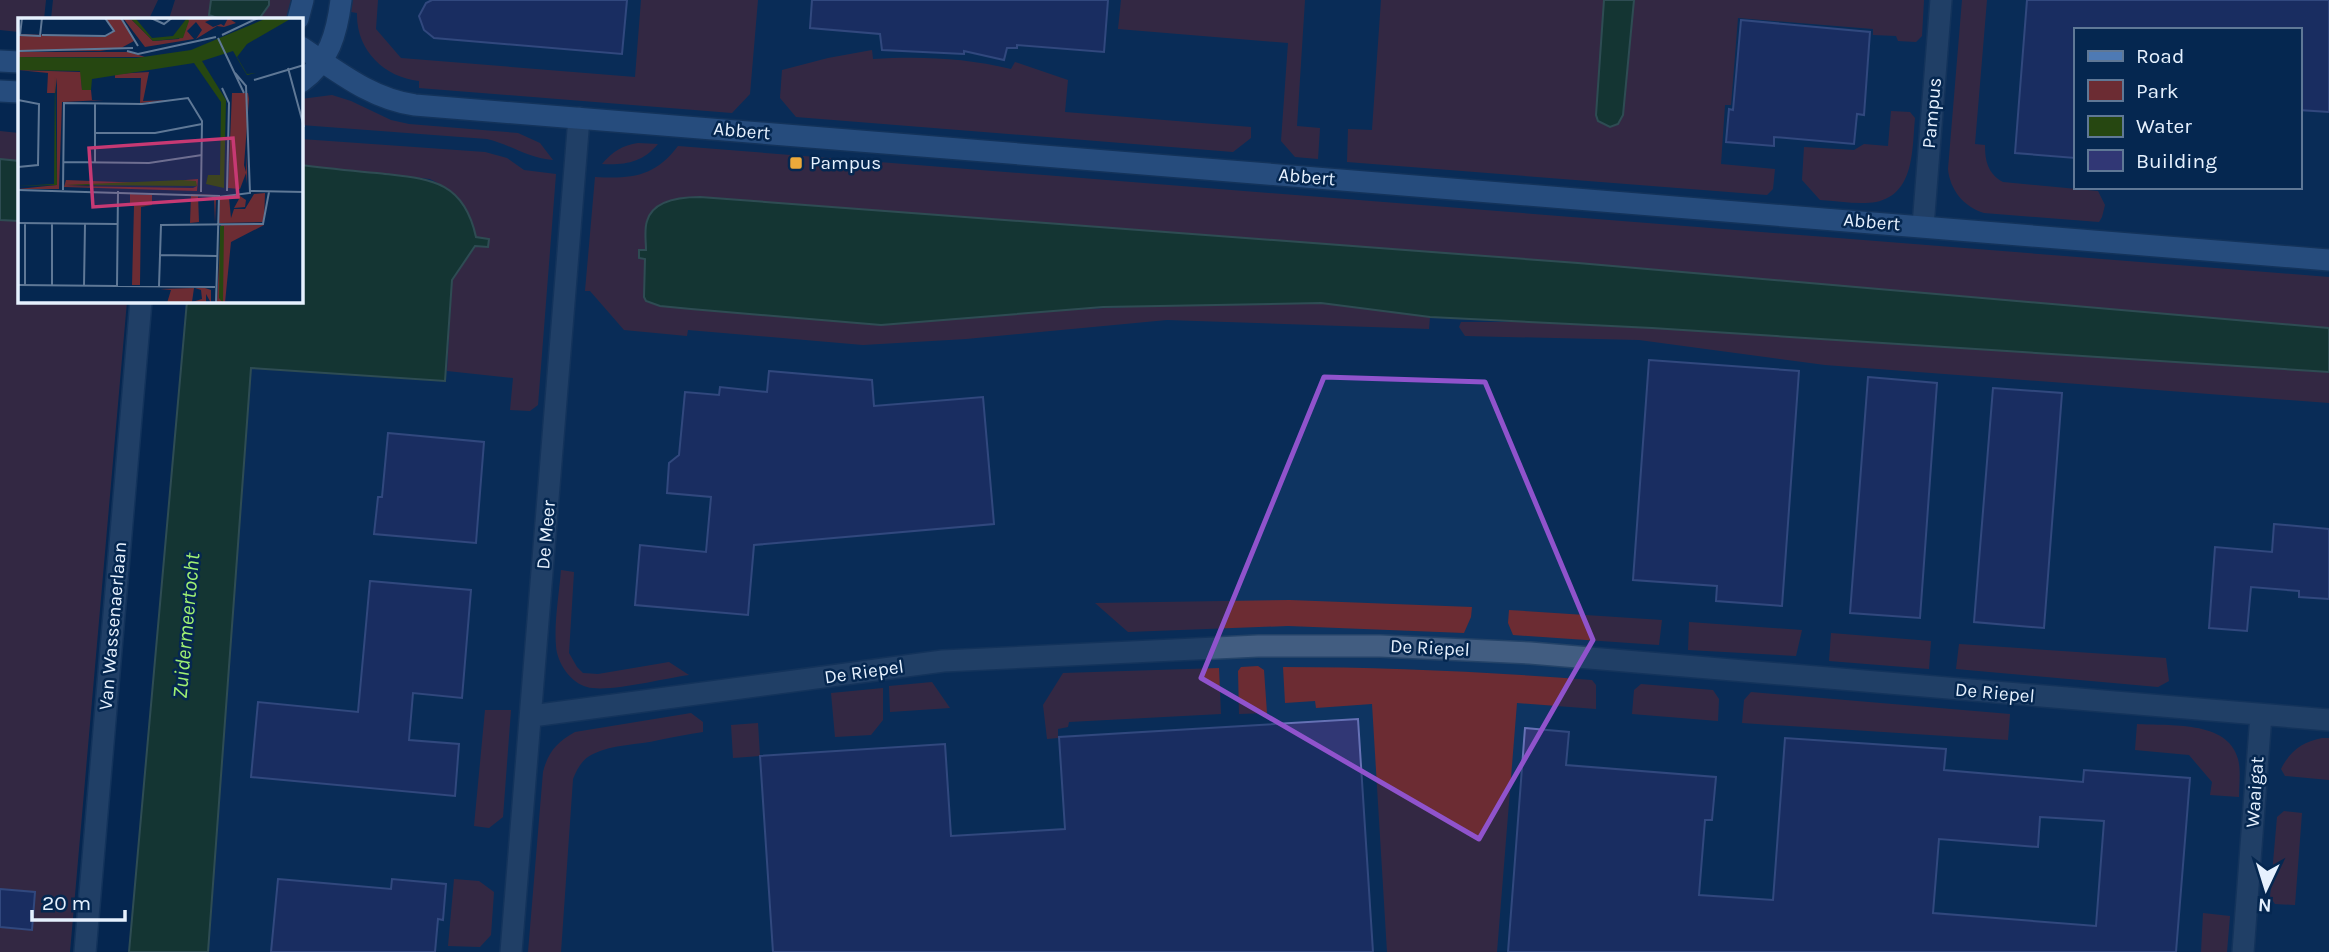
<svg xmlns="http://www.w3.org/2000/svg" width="2329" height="952" viewBox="0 0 2329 952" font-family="Karla,sans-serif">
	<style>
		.built { fill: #0e3461; fill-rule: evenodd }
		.green { fill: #6c2c33 }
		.water { fill: #264711; stroke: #607a58; stroke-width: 2 }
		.building { fill: #313775; stroke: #6671b5; stroke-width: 2; fill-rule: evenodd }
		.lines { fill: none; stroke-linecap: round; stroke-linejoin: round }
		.street-casing { stroke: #244368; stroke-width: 24 }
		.secondary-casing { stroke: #244368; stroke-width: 24 }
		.street { stroke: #425d81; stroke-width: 21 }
		.secondary { stroke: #4e7ab4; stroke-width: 21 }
		.marked { fill: none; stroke: #9053cc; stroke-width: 5; stroke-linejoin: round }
		.poi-dot { fill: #eca93a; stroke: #052750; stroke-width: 2.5 }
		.labels { text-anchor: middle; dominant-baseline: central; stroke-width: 5; stroke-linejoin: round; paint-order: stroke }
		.street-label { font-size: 19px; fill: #e6f1fe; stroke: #052750 }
		.poi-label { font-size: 19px; fill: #e6f1fe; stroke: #052750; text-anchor: start }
		.water-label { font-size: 21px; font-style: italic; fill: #a1f273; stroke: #052750 }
		.inset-road { fill: none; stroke: #5f7896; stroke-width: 2 }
		.view { fill: #c73973; fill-opacity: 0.15; stroke: #c73973; stroke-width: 3.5 }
		.inset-edge { fill: none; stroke: #e6f1fe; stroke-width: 3.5 }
	</style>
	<rect width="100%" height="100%" fill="#052750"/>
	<path class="built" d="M246,0H2329V952H168L222,301H301V19H245ZM2075,30H2299V187H2075Z"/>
	<path class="green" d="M0,0H46L44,19H19V32L0,30Z
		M53,0H158L149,19H51Z
		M175,0H211L209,15L220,19H169Z
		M269,0H295L286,19H259L269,5Z
		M352,0H378L376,29L401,58L635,77L641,0H758L750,94L732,113L419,88V81C384,77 356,50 357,13L351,12Z
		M1121,0H1305L1297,126L1320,128L1318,159L1295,157L1281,141L1288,43L1118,29Z
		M1381,0H1604L1596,114L1623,115L1634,0H1924L1922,36L1916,42L1898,41L1896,36L1873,35V29L1738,18L1731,105H1725L1721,164L1775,169L1773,189L1767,195L1347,162L1348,129L1372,130Z
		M1962,0H1987L1975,144L1985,145C1985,161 1988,174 2003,182L2098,191L2105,205L2102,217L2099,222L1984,213C1964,207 1950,190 1948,169Z
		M872,50L873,59C921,56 965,58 1011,69L1015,62L1068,80L1065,112L1251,127V138L1233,152L796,117L780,98L782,70L828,58Z
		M332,95L351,101L391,120L409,124L518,133L540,143L553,160C530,159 509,144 487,139L301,125V99Z
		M1891,111L1910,112L1915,118C1912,149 1915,194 1876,202C1859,205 1838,201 1820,200L1802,180L1804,147L1854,150L1864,144L1888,146Z
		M0,131L19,133V161L0,159Z
		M301,139L485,152L507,158L524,170L556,174L538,405L530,411L510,410L513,378L447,371L452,280L476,246L489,239L476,237C471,210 454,191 430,179L301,165Z
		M638,143L658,144C642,163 625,165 602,164C612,152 623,145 638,143Z
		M678,146L2329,277V328L1578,263L700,197L656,209L647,221L646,250H639V258L645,259L644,297L660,306L881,325L1025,312L1188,304L1321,303L1430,317L1429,329L1167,320L966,339L863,345L688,330L687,336L624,330L590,291H585L595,177C631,179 655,177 678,146Z
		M0,220L19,221V301H127L70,952H0Z
		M1461,322H1525L1652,328L2329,372V403L1825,365L1639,340L1465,336L1459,327Z
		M561,570L574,572L569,653L577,667L583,673L598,674L669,662L689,675C665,678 608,693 587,687C571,683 557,663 556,646C554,622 559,595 561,570Z
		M1290,600L1472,607L1471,617L1464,633L1288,626L1128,632L1095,603Z
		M1509,610L1662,620L1659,645L1513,635L1508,623Z
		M1689,622L1802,630L1796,656L1688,650Z
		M1831,633L1931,641L1929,669L1829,661Z
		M1959,644L2166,658L2169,681L2158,687L1956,669Z
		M1258,666L1264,670L1267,713L1239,714L1238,671L1241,667Z
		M1283,667C1386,667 1489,672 1592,680L1596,685V709L1517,703L1497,952H1387L1372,704L1316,708L1315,701L1285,703Z
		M1219,668L1221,714L1069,722L1068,727L1058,729V738L1047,739L1043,705L1063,673Z
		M932,682L950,708L890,712L889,686Z
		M1641,684L1713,690L1719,699L1718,721L1632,714L1634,690Z
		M883,688V720L871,735L835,737L831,693Z
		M1751,692L2010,714L2008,740L1742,723L1744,700Z
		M485,710H511L503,817L489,828L474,826Z
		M691,713L703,722V732C688,734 674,737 659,740C638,745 613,744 593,754C582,759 577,769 573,779L561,952H528L543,772C548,752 557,742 575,732Z
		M758,723L760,756L733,758L731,725Z
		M2137,724C2168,726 2228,720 2238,759C2241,770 2239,786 2239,797L2210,795L2212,782L2189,755L2135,750Z
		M2322,738H2329V780L2285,776L2281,769C2290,751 2302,742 2322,738Z
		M2284,811L2302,813L2295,905L2275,904L2270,897L2277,817Z
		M454,879L479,881L494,892L491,935L480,947L448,946Z
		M2203,913L2230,916L2227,952H2201Z"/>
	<path class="water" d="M211,0H269V5L259,19H220L209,15Z
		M1604,0H1634L1623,115L1618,124L1610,127L1598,121L1596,115Z
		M0,159L19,161V221L0,220Z
		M301,165C326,168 352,171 377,173C427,179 463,178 476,237L489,239L488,247L475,246L452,280L445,381L251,368L208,952H129L187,301H301Z
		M700,197L1578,263L2329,328V372L1652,328L1430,317L1321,303L1103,307L881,325L691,309L660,306L646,301L644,297L645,259L639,258V250H646C646,241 644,230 647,221C653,200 682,197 700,197Z"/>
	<path class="building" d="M432,0H627L622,54L434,38L424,30L419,16L426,3Z
		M812,0H1108L1104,52L1017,45V48H1007L1004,60L964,51V54L882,50L880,34L810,28Z
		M2027,0H2329V112L2299,110V30H2075V158L2015,153Z
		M1741,20L1870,32L1864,115L1857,114L1854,144L1774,137V146L1726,142L1729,109L1733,110Z
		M1649,360L1799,371L1782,606L1716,601L1717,586L1633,580Z
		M769,371L872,380L874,406L983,397L994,524L754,545L748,615L635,605L640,545L706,552L711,497L667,493L669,463L679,455L685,392L719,395L720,387L767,392Z
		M1868,377L1937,383L1920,618L1850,613Z
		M1993,388L2062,393L2044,628L1974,622Z
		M388,433L484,442L476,543L374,534L378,497H382Z
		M2274,524L2329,529V599L2299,597V591L2251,587L2247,631L2209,628L2215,547L2272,552Z
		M370,581L471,590L462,698L413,693L409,740L459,744L455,796L251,777L258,702L358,712Z
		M1358,719L1373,952H773L760,756L945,744L951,836L1065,829L1059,737Z
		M1525,728L1569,732L1566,765L1716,777L1712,820H1705L1699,895L1773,900L1785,738L1946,749L1944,770L2083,782L2084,770L2190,778L2176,952H1508ZM2040,817L2104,821L2096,926L1933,913L1939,839L2038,847Z
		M278,879L391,889L392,879L446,884L443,920L438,919L435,952H271Z
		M0,889L35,892L32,930L0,927Z"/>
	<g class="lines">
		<g class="street-casing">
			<path id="street" d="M1923,226L1941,0
				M532,716L943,661L1258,646H1380L1530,653L2329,720
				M85,952L141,301
				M511,952L579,118
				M2243,952L2261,715"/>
		</g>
		<g class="secondary-casing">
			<path id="secondary" d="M298,19L303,0
				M301,47C337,71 371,99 415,105L2329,260
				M0,61L19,62
				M301,82C329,62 337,33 341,0
				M0,91L19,92"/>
		</g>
		<use href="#street" class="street"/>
		<use href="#secondary" class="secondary"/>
	</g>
	<path d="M0 0H2329V952H0ZM1324,377L1485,382L1593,640L1479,839L1201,678Z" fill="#052750" fill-opacity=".55" fill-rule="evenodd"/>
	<path class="marked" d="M1324,377L1485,382L1593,640L1479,839L1201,678Z"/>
	<rect class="poi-dot" x="789" y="156" width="14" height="14" rx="3.5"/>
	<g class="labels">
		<g class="street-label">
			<text transform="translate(1932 113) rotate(-85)">Pampus</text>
			<text transform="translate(742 131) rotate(5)">Abbert</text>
			<text transform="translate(1307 177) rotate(5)">Abbert</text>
			<text transform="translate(1872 222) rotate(5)">Abbert</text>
			<text transform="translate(546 535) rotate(-85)">De Meer</text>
			<text transform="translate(113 626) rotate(-85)">Van Wassenaerlaan</text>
			<text transform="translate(1430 648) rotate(3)">De Riepel</text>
			<text transform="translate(864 672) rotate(-8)">De Riepel</text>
			<text transform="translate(1995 693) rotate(5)">De Riepel</text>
			<text transform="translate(2255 792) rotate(-86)">Waaigat</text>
		</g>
		<g class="poi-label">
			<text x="810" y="163">Pampus</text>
		</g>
		<g class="water-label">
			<text transform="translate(186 626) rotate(-85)">Zuidermeertocht</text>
		</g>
	</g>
	<g transform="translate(18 18)">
		<rect width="285" height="285" fill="#052750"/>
		<path d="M88,0H102L110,9L116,23L103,30L115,28L82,33L0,32V16L87,19L96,13ZM105,0L114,2L135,23L161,21L171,0H197L187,4L195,9L203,6L206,8L210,0L218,5L206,9L199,8L178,21L184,12L178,4L169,13L176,21L127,29ZM0,34H111L127,39H0ZM0,52L63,54L64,72H73L74,82H86L44,84L41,171H0L39,167V60L37,75H29L30,55ZM131,54L125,83L153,82L122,85L123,60H97V56ZM214,75H230L231,81L226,147L228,154L229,136V166L228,155L222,171L210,170ZM180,161L179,173L46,169L48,162L128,165L48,168L175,170L179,168L164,162L137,166L130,165ZM247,175L246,204L201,205V180L222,178L228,182L227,189L216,190L221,181L211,180L213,200L216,191H227L236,176ZM112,176L134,177V187L123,189L122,267H114L116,188H100L112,185ZM173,176L196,177L198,180L197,205L196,179L180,177L181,204L172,205ZM203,207H246L213,224L207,285H199ZM176,270L174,284L184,281L183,272L177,270H187L193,272V285L188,276V285H149L153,272L142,271Z" fill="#6c2c33"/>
		<path d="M112,0L118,1L134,20L155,18L169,0L171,3L165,20L135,23ZM249,0H274L229,26L219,39L229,56L238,55L229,57L215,33L184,43L208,82L206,170L188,166L190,157H202L203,84L176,45L74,61L73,72H64L62,53L0,52V39L118,40L173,32ZM37,59L39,167L0,168L36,166ZM164,162L178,163L179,168L47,167ZM202,208H206L205,285L201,280Z" fill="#264711"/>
		<path class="inset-road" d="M4,0L2,17L22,18L24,0M47,0H78M103,0L120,28M133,0L146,6L154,0M24,17L87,18L96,13L87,0M204,17L240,0M200,20L226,75M0,33L115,30M109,33L120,36L198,19M270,50L286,109M236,62L286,47M204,70L211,85L209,173M0,82L21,86L20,147L0,149M77,115H137L184,106M46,144L131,145L184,137M77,144V85M0,172L202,178M45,172L46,85L124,86L170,80L184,103L183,174M232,173L286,174M0,205L99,206M142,237L199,238M0,267L197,269M7,267V205M34,267V205M66,268L67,206M99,268L100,173M141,268L143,207L245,206L251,174M198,285L201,179L232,175L228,68L217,55"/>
		<path class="view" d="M215,120L220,179L75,189L71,130Z"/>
		<rect width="285" height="285" class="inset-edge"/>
	</g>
	<rect x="2074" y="28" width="228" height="161" fill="#052750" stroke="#5f7896" stroke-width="2"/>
	<rect x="2088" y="51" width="35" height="10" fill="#4e7ab4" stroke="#5f7896" stroke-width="2"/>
	<text x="2136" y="63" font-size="21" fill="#e6f1fe">Road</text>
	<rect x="2088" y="80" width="35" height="21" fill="#6c2c33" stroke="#5f7896" stroke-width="2"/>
	<text x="2136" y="98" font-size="21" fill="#e6f1fe">Park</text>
	<rect x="2088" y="116" width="35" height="21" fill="#264711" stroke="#5f7896" stroke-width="2"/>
	<text x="2136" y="133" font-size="21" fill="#e6f1fe">Water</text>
	<rect x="2088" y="150" width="35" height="21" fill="#313775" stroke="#5f7896" stroke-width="2"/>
	<text x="2136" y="168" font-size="21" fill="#e6f1fe">Building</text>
	<g transform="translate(2266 889) rotate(184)" stroke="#052750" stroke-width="5" paint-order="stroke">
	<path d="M0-5L12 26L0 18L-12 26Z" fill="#e6f1fe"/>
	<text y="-10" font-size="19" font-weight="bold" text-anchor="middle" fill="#e6f1fe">N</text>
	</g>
	<path d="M32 910v10h93v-10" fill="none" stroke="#e6f1fe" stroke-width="3.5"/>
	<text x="42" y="910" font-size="21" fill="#e6f1fe" stroke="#052750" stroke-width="5" paint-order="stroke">20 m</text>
</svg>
